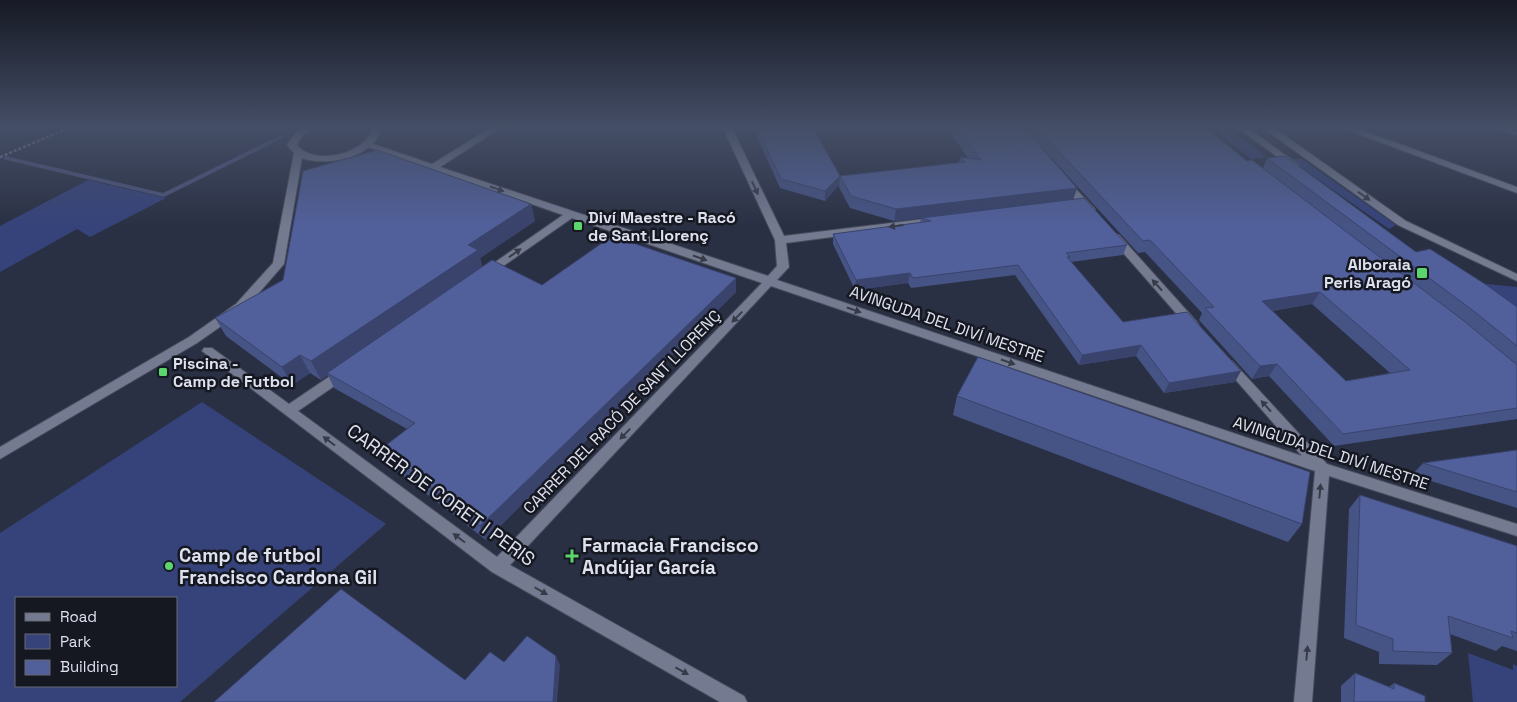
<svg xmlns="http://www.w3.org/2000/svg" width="1517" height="702" viewBox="0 0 1517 702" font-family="'Space Grotesk',sans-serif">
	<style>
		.green { fill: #36437b; fill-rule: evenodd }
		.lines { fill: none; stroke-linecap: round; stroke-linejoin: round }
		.stream { fill: #4e557d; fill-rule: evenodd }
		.pedestrian-casing { stroke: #484c5c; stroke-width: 2 }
		.minor-casing { stroke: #484c5c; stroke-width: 2 }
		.tertiary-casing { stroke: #484c5c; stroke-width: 2 }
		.path { stroke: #888d9c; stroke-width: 2.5; stroke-dasharray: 3 2; stroke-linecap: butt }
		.pedestrian { fill: #747b91; fill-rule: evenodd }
		.minor { fill: #747b91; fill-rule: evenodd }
		.tertiary { fill: #747b91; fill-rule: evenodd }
		.wall { fill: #465385; fill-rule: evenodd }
		.shaded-wall { fill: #39436c }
		.building { fill: #51609b; stroke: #39436c; fill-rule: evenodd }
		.oneway { fill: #373b48 }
		.poi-dot { fill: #5dd56d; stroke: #161821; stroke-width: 2 }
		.labels { text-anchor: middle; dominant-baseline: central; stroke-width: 5; stroke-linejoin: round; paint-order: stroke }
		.poi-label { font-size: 16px; font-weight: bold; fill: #dee2ef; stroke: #161821; text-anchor: start }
		.street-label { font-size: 16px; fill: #dee2ef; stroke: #161821 }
		.near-street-label { font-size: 19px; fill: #dee2ef; stroke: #161821 }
		.near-poi-label { font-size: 19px; font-weight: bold; fill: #dee2ef; stroke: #161821; text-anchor: start }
	</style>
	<rect width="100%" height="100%" fill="#2a3043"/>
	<path class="green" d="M1212,128C1231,128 1252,145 1266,157L1251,159Z
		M1249,128L1292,159H1302L1396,225L1389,229L1246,129Z
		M88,180L166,198L90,237L77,229L0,272V226Z
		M1487,284L1517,287V311L1476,290Z
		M202,402L386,524L180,702H0V533ZM16,598H176V686H16Z
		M1468,653L1513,670V664L1517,666V702H1473Z"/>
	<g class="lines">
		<path class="stream" d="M281,135L284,137L283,138L164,197L6,160L3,158L6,156L163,193Z"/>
		<g class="pedestrian-casing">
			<path id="pedestrian" d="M1238,128H1248L1299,165L1297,167H1291Z"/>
		</g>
		<g class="minor-casing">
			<path id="minor" d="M490,128H501L440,167L768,276L777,266L775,240L723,128H732L784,236L932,218L937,221L932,224L786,243L789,267L777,280L1302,456L1222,364L1224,361H1232L1327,464L1517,524V536L1329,476L1312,702H1294L1315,471L771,286L510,565L744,696L747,702H720L492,572L202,351L204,348H212L289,404L339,370H349L350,373L349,376L298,411L497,557L762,283L572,218L489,276H481L479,274L481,272L563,215L362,145L364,143H370L432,164Z
				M1263,128H1274L1406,221L1517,274V281L1398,225Z
				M1342,128H1356L1517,187V193Z
				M1496,128L1517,129V135L1497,130Z
				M1064,179L1067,180L1095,209V213H1087L1061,184L1059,182Z
				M1115,234L1119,235L1197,322L1199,325L1197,328H1189L1111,239L1110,237Z"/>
		</g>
		<g class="tertiary-casing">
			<path id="tertiary" d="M301,128H312L302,136L297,145C313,166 366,155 372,128H381C375,158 327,167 302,158L284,264L244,310L197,343L0,459V447L189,337L236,304L273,263L294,153L287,145L296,132Z"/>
		</g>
		<path class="path" d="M0,157L69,128"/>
		<use href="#pedestrian" class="pedestrian"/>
		<use href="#minor" class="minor"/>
		<use href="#tertiary" class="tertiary"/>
	</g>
	<path class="wall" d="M753,128H813L840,176L839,185L825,201L780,188Z
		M947,128H1024L1077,188L1073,200L894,221L850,208L839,187L840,176L959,163L960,157L968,158Z
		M1024,128H1206L1247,161L1263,168L1267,158L1416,252L1517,307V419L1334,446L1269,376L1252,379L1199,320L1202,313L1145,252L1138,253ZM1312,304L1390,373L1346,381L1272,311Z
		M531,204L535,221L480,258L482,267L542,285L736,278V292L486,540L388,464L381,449L407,429L334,388L328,375L321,380L310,373L292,385L226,336L215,318Z
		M921,218L1127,245L1123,255L1071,262L1123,322L1235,382L1164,393L1136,356L1079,365L1015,275L911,288L908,283L855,290L833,244V234L920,223Z
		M957,396L1302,524L1288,542L953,415Z
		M1517,450V508L1412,475L1423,463Z
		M1360,495L1517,546V651L1502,646L1496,651L1450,634L1452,653L1437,665L1379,664V652L1344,638L1349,509Z
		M1355,673L1389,687L1394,683L1425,702H1341V686Z"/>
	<path class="shaded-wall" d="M840,176L839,185L825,201V191Z
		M1077,188L1073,200L894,221L896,209Z
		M531,204L535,221L480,258L483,268L327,373L328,375L321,380L311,361L468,245Z
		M910,273L908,283L855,290L856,280Z
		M736,278V292L486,540L480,526Z
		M1320,292L1312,304L1255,313L1262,301Z
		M1141,345L1136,356L1079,365L1082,355Z
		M300,355L310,373L292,385L282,367Z
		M1277,364L1269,376L1252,379L1260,366Z
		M1241,371L1235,382L1164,393L1169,383Z
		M556,656L560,665L557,702H553Z"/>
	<path class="building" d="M757,128H813L840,176L825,191L781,179Z
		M957,128H1024L1077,188L896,209L851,196L840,176L965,162L960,157L981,160Z
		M1037,128H1206L1247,161L1252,160L1464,321L1517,365V408L1343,434L1277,364L1260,366L1205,308L1214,307L1150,240L1143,241ZM1320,292L1410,370L1346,381L1262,301Z
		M377,150L531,204L468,245L478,250L311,361L300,355L282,367L215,318L283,280L303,171Z
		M1285,156L1416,252L1430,249L1485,284L1517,307V346L1475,312L1267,158Z
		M1084,198L1127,245L1066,253L1070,257H1067L1123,322L1187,312L1241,371L1169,383L1141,345L1082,355L1018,265L913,278L910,273L856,280L833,234L931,221L921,218Z
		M612,236L736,278L480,526L381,449L415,423L327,373L492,260L542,285Z
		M978,357L1310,472L1302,524L957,396Z
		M1517,450V492L1423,463Z
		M1360,495L1517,546V633L1511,631L1513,638L1448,616L1452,653L1393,651V639L1356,625Z
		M341,589L465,680L490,652L504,662L527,636L556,656L553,702H214Z
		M1355,673L1394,689V683L1425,696V702H1354Z"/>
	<defs><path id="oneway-solid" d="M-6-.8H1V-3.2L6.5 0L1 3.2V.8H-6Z" transform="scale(1.25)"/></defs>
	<g class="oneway">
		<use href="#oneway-solid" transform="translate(755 188) rotate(65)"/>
		<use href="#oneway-solid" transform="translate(497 189) rotate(19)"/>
		<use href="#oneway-solid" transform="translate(1364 196) rotate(35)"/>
		<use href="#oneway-solid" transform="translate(896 226) rotate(173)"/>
		<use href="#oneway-solid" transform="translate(515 253) rotate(-35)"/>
		<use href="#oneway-solid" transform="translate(700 258) rotate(19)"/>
		<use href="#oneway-solid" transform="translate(1157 285) rotate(-132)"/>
		<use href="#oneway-solid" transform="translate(854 310) rotate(19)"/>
		<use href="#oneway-solid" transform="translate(737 317) rotate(134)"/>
		<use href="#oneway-solid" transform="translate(1008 362) rotate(19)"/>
		<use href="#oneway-solid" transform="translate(1266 406) rotate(-132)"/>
		<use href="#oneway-solid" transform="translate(625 434) rotate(134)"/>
		<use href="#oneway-solid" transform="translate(329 441) rotate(-143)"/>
		<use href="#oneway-solid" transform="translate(1320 491) rotate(-85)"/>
		<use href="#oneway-solid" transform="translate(459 538) rotate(-143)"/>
		<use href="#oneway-solid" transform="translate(541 591) rotate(30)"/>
		<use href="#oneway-solid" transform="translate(1307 653) rotate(-85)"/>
		<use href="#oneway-solid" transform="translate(682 671) rotate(29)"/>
	</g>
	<linearGradient id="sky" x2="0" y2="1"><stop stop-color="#171a25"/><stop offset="0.56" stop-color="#444e66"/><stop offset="1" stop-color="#444e66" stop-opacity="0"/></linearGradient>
	<rect width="1517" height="227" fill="url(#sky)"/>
	<g class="poi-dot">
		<rect x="573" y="221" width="10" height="10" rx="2.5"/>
		<rect x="1416" y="267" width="12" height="12" rx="2.5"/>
		<rect x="158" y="367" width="10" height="10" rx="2.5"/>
		<path d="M569.5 548.5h5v5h5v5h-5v5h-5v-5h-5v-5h5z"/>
		<circle cx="169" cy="566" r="5"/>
	</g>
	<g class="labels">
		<g class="poi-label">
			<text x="588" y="217">Diví Maestre - Racó<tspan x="588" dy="18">de Sant Llorenç</tspan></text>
			<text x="1411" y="264" text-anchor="end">Alboraia<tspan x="1411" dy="18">Peris Aragó</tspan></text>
			<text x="173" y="363">Piscina -<tspan x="173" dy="18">Camp de Futbol</tspan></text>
		</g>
		<g class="street-label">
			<text transform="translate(947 324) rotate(19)">AVINGUDA DEL DIVÍ MESTRE</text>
			<text transform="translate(622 412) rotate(-46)">CARRER DEL RACÓ DE SANT LLORENÇ</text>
			<text transform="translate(1331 453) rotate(18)">AVINGUDA DEL DIVÍ MESTRE</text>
		</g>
		<g class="near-street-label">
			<text transform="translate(441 495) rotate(36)">CARRER DE CORET I PERIS</text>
		</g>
		<g class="near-poi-label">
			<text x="582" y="545">Farmacia Francisco<tspan x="582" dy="22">Andújar García</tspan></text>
			<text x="179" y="555">Camp de futbol<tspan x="179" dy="22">Francisco Cardona Gil</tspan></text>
		</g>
	</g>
	<rect x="15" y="597" width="162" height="90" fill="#161821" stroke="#666973"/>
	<rect x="25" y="613" width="25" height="8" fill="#747b91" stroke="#666973"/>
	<text x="60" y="622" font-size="15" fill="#dee2ef">Road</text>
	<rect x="25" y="634" width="25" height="15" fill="#36437b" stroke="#666973"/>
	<text x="60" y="647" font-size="15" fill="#dee2ef">Park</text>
	<rect x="25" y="660" width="25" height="15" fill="#51609b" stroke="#666973"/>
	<text x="60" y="672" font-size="15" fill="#dee2ef">Building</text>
</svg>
